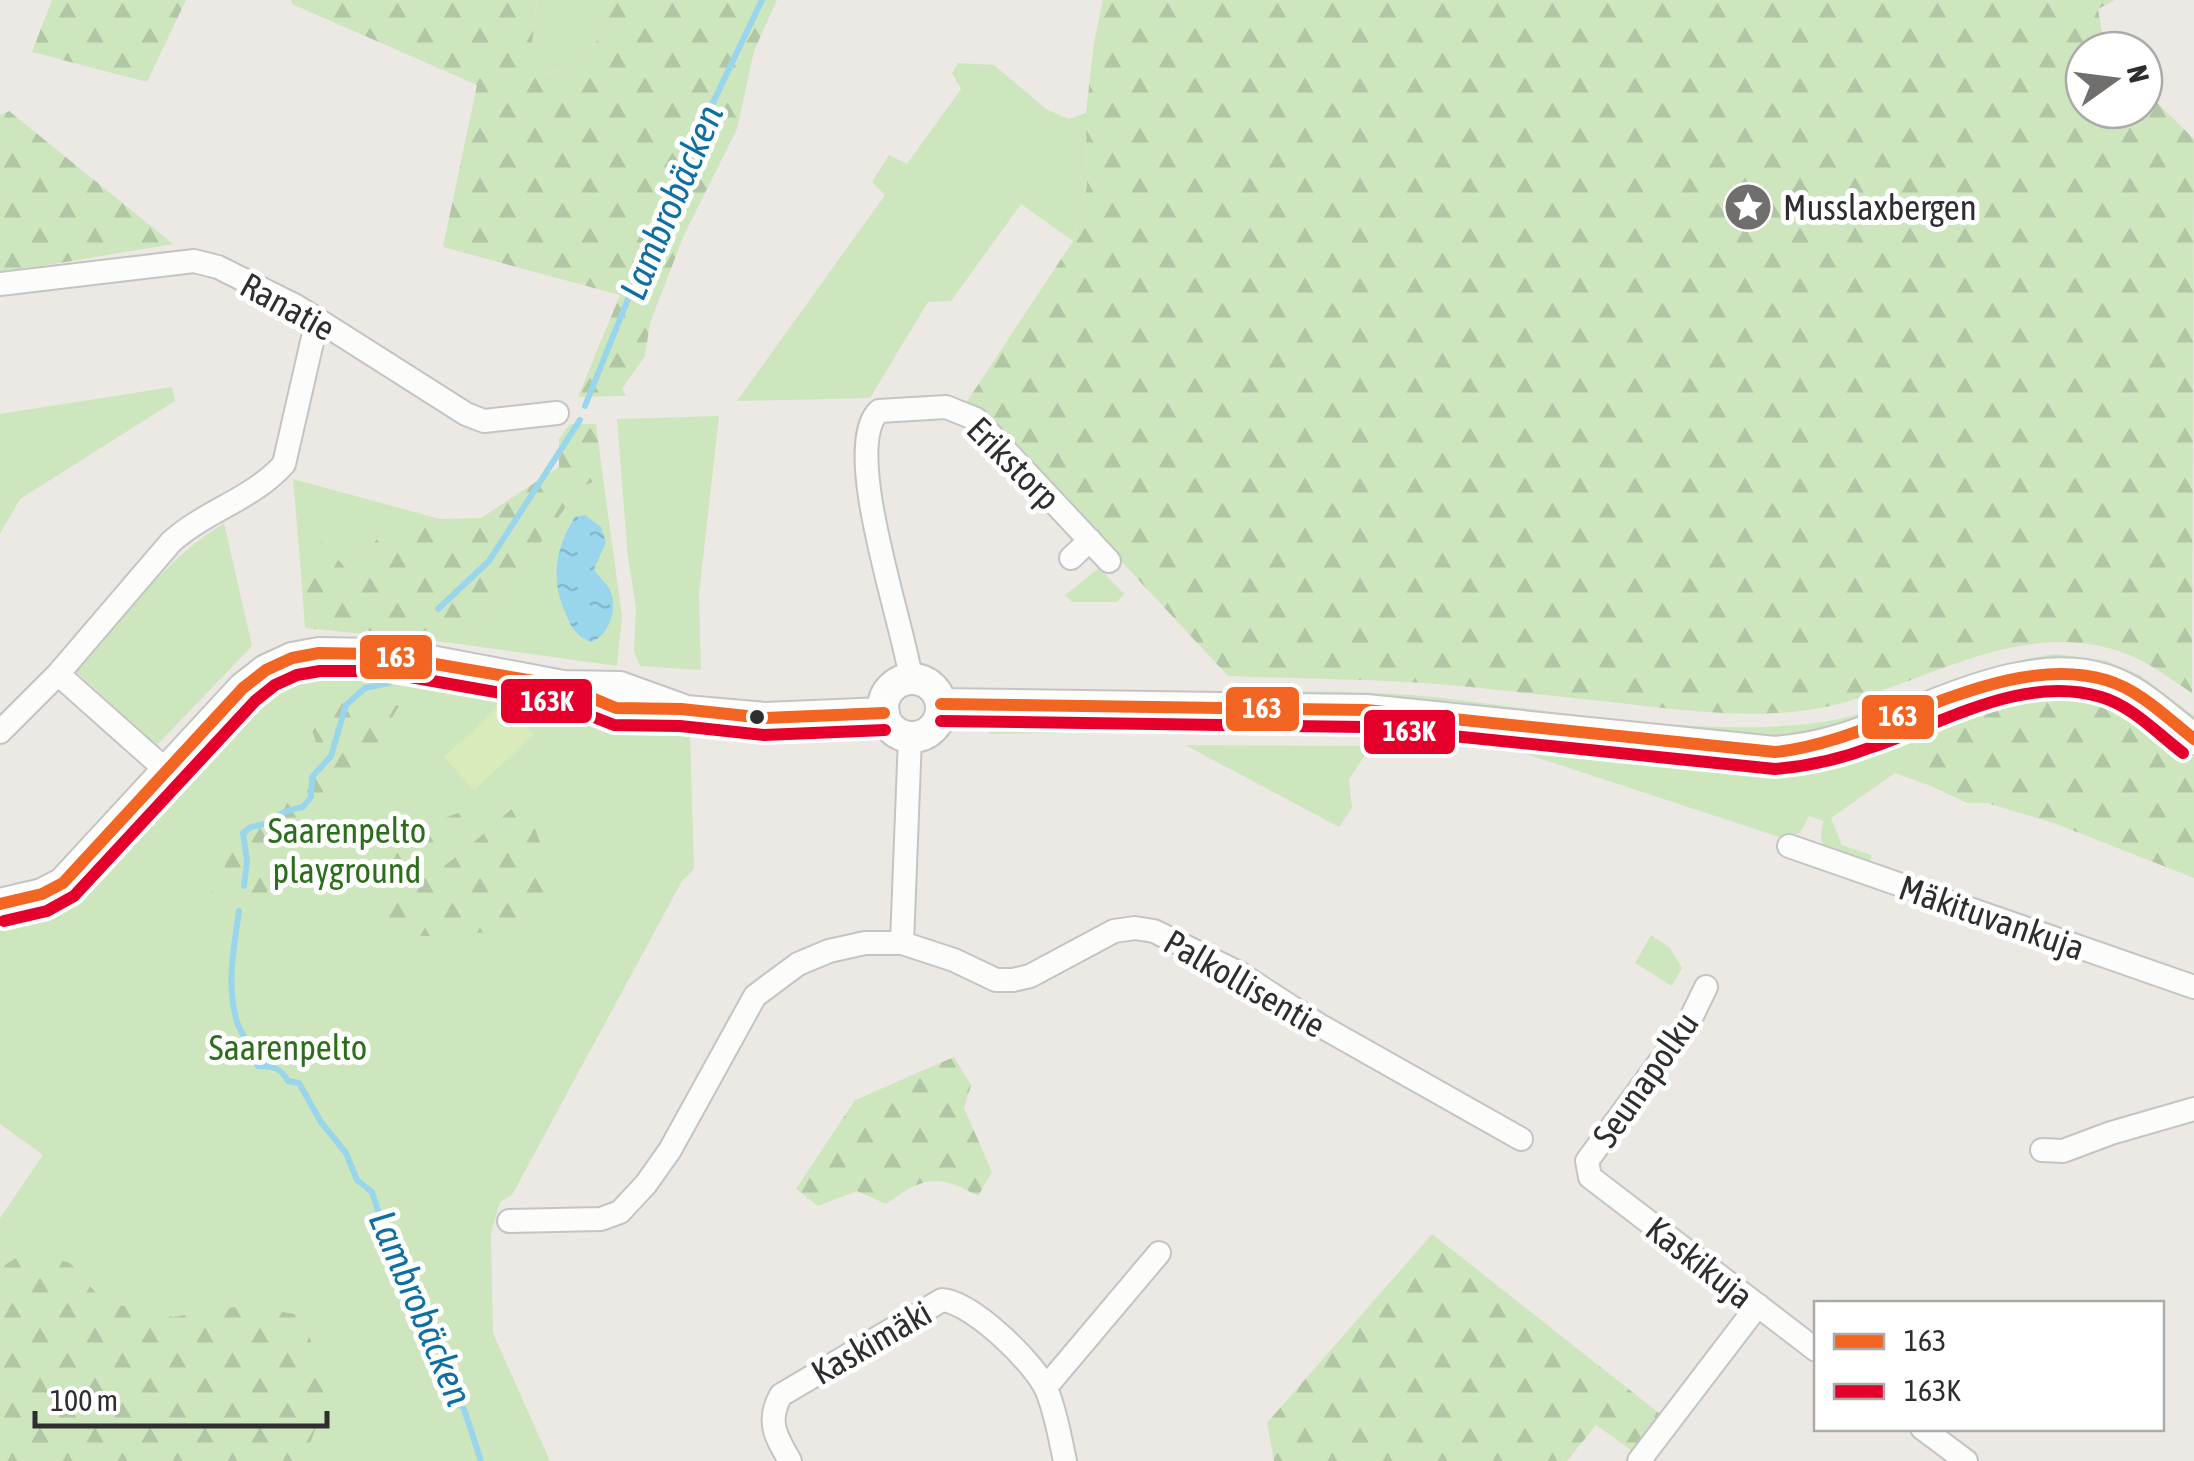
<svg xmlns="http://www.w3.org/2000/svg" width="2194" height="1461" viewBox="0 0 2194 1461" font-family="'Asap Condensed',sans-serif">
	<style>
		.grass { fill: #cee6be }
		.forest { fill: url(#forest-firs) }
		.pitch { fill: #d9eabb }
		.water { fill: url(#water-ripples) }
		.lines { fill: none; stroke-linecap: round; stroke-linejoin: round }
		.stream { stroke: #99d6ec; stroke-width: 6 }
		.minor-casing { stroke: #c5c4c5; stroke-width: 26 }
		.tertiary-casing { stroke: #c5c4c5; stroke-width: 34 }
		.minor { stroke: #fcfcfb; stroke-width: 22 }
		.tertiary { stroke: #fcfcfb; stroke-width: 30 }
		.bus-1-casing { stroke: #fff; stroke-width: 20 }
		.bus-2-casing { stroke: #fff; stroke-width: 20 }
		.bus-1 { stroke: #f26522; stroke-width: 12 }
		.bus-2 { stroke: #e4002b; stroke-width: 12 }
		.bus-dot { fill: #2e2e2e; stroke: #fff; stroke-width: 4 }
		.labels { text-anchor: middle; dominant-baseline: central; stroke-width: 10; stroke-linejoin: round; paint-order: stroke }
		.poi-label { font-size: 35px; fill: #2e2e2e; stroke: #fff; text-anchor: start }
		.street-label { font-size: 35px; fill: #2e2e2e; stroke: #fff }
		.park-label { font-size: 35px; fill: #2c6e1b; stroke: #fff }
		.water-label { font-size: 38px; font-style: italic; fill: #0d6fa3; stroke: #fff }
		.line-badge { stroke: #fff; stroke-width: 4 }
		.badge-label { font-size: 28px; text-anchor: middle; font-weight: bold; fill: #fff }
	</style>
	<defs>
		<pattern id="forest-firs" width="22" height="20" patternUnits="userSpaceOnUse" patternTransform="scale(2.5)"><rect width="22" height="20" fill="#cee6be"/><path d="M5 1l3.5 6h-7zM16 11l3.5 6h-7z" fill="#b1c6a4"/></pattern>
		<pattern id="water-ripples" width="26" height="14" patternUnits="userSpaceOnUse" patternTransform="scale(2.5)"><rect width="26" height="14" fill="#99d6ec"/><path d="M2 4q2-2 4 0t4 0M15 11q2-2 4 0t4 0" fill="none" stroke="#84b8cb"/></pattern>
	</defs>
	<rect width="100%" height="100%" fill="#ece8e4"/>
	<path class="grass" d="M537,0H611L596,43L574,69L544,73L532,44Z
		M958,63L994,65L1046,109L1069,119L1086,113L1087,186L1073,241L1021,204L951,301L928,302L870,398L737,401L885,195L872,182L889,155L907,164L961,89L952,73Z
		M172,387L175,401L20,499L0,534V414Z
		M719,416L699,594L701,670L640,666L634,652L636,607L628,558L617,419Z
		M603,478L622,616L617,666L452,643L495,606L580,486Z
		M293,479L440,519L376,540L348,571L323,543L299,548Z
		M224,523L252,646L157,745L76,672C122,619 164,560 224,523Z
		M1099,568L1124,594L1117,602H1072L1065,595Z
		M2056,654L2107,661L2140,675L2194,716V726L2136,681L1797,742L1225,698V691C1291,692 1357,690 1423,696C1551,709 1679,737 1808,724C1894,715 1970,664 2056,654Z
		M389,666L540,692L610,712L621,730L690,733L694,869L682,881L512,1195L500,1202L491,1233L493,1333L550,1461H0V1218L43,1155L0,1124V914L25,912L274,679L298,669Z
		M1154,715L1208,717L1207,729L1202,733L1111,732V724Z
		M1221,717L1400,724L1762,763L1921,723L1913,760L1931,786L1895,773L1831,818L1842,845L1871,855L1870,866L1824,848L1821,839L1823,821L1809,816L1800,833L1782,838L1490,742L1433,735L1222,733Z
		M978,718H1015L1064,724V733L990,734L974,719Z
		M1185,745L1371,746L1349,779L1352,808L1339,827Z
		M1651,935L1670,948L1682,968L1672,986L1635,963Z"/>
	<path class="forest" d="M52,0H186L147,82L32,52Z
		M291,0H537L532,44L545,73L574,69L596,43L611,0H777L754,51L737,129L684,235L650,323L645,356L622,389L626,396L578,397L620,295L443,247L477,85L292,4Z
		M1103,0H2115L2098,9L2105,50H2084V110H2144V90L2194,139L2192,693C2172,680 2150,663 2127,654C2020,613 1922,688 1820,708C1760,719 1697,712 1637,705C1582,699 1526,693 1471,687C1390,679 1309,679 1228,676L984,414L966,403L1073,241L1087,186L1086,113L1094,42Z
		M9,111L173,244L0,273V115Z
		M570,424H596L603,478L580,487L495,606L452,643L305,628L299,548L323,542L348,571L378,538L440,519L481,518L559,467V439Z
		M2055,683L2116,694L2184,745L2194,758V878L2054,823L1987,803H1967L1931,786L1913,760L1921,723L2009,692Z
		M340,687L399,706L387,726L381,752L338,780L322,803L290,828L269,854L267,894L212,892L224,869L236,822L288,793L316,741L310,726Z
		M522,800C541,836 552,876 552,917C501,934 449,937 396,936L359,904C426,892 472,843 522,800Z
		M469,809L490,811C454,842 423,870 379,888L382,864L392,846L413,842L434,822Z
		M954,1057L971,1085L964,1108L992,1172L978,1196C937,1173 923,1177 886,1204L857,1191L818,1206L796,1189L855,1100Z
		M1432,1234L1664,1417L1634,1452L1596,1425L1567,1461H1274L1267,1423Z
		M46,1256L70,1263L97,1294L115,1304L173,1317L242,1306L302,1315L329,1394L303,1461H0V1268L16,1258Z"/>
	<path class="pitch" d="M504,702L534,735L474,790L444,757Z"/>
	<path class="water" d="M585,515L601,527L606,542L594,569C598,577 606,582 610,590C618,608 610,635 591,642C576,637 570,625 565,612C550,578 556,547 575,517Z"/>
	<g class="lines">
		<path class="stream" d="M585,406L675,182L762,0
			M438,609L489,561L580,420
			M244,886L247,861L243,833L251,827L270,823C279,812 289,810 303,807L311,797L312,777L331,756L346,705L365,688L389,683L399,673
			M239,911C234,948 226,984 237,1022C242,1036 253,1050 258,1066C273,1066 281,1068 288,1081L299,1083L321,1122L346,1153L357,1180L372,1192L381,1220L417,1290V1299C429,1321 440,1342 449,1365C455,1381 450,1397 464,1409L481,1461"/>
		<g class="minor-casing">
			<path id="minor" d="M0,284L194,261L218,267L296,306L466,414L484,421L557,413
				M1071,558L1090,540
				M58,674L167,771
				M911,679C904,625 840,448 879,411L946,407L976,419L1109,561
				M0,732L58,674L171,542C205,511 253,499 284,464L317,320
				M1789,846L2194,987
				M902,943L910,737
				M1706,987L1689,1022L1587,1161L1590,1177L1816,1350
				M2042,1150L2063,1151L2111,1133L2194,1109
				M509,1221L601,1219L620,1212L646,1184L670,1150L755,996L798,964L829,951L865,943H902L954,960L996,980H1013L1030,976L1114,931L1135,928L1154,931L1239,973L1319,1025L1521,1139
				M1046,1387L1159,1253
				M1922,1428L1966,1461
				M790,1461C776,1437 766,1421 781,1395L942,1300C972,1302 1036,1364 1047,1391C1056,1413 1060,1438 1065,1461
				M1639,1461L1758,1305"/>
		</g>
		<g class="tertiary-casing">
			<path id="tertiary" d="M883 708a29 29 0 1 1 58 0a29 29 0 1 1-58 0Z
				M941,704L1366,710L1775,752C1795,750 1815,747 1835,741C1917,719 2020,652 2106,680C2140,691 2165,718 2194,739
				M663,709L765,718L884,713
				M0,904L42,894L63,883L243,688L266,670L292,658L319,653L377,654L420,659L563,686L620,687L681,709"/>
		</g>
		<use href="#minor" class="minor"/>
		<use href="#tertiary" class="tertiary"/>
		<g class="bus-1-casing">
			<path id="bus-1" d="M941,704L1366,710L1775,752C1882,741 2001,650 2106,680C2140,690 2167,718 2194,739
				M0,904L42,894L63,883L243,688L266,670L292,658L319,653L377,654L563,686L616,708L681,709L765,718L884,713"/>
		</g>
		<g class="bus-2-casing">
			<path id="bus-2" d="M941,721L1365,727L1775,769C1809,766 1841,759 1872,747C1944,723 2023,674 2101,697C2132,706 2158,734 2183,753
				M4,921L47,911L74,896L255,701L275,685L297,675L320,671H376L558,703L614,725L680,726L764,735L885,730"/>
		</g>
		<use href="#bus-1" class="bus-1"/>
		<use href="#bus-2" class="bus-2"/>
	</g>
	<defs>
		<g id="sight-disc" transform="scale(2.5)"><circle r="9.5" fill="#706f6e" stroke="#fff"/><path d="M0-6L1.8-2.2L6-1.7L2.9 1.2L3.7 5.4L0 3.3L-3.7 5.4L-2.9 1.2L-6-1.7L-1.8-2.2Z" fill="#fff"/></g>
	</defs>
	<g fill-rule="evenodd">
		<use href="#sight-disc" x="1748" y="207"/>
	</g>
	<circle class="bus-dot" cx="757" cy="717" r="9"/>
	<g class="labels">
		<g class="poi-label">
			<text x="1783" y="207">Musslaxbergen</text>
		</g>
		<g class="street-label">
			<text transform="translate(288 306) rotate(29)">Ranatie</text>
			<text transform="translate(1014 463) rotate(45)">Erikstorp</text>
			<text transform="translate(1992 917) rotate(19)">Mäkituvankuja</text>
			<text transform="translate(1245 983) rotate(30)">Palkollisentie</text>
			<text transform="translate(1645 1079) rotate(-55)">Seunapolku</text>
			<text transform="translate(1700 1262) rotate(38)">Kaskikuja</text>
			<text transform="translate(871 1342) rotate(-30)">Kaskimäki</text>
		</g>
		<g class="park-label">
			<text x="347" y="830">Saarenpelto<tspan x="347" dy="40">playground</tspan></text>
			<text x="288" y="1047">Saarenpelto</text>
		</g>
		<g class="water-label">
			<text transform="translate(671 202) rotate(-67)">Lambrobäcken</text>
			<text transform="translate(421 1308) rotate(67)">Lambrobäcken</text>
		</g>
	</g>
	<g class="line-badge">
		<rect x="358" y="633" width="76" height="48" rx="10" fill="#f26522"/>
		<rect x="499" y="677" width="95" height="48" rx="10" fill="#e4002b"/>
		<rect x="1224" y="685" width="77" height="48" rx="10" fill="#f26522"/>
		<rect x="1860" y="693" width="76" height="48" rx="10" fill="#f26522"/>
		<rect x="1362" y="708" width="95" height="48" rx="10" fill="#e4002b"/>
	</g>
	<g class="badge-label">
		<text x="396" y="667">163</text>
		<text x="547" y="711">163K</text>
		<text x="1262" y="718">163</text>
		<text x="1898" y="726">163</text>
		<text x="1409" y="741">163K</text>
	</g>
	<rect x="1814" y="1301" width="350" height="130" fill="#ffffff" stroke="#ababab" stroke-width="2.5"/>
	<rect x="1834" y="1334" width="50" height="15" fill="#f26522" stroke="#ababab" stroke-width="2.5"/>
	<text x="1904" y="1351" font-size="30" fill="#2e2e2e">163</text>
	<rect x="1834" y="1384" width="50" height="15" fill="#e4002b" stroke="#ababab" stroke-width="2.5"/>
	<text x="1904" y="1401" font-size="30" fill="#2e2e2e">163K</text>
	<g transform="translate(2114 80) rotate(76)"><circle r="48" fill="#ffffff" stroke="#ababab" stroke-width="2.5"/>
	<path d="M0-8L18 38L0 25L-18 38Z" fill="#706f6e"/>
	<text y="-15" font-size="28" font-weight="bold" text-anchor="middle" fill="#2e2e2e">N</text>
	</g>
	<path d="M35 1411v15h292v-15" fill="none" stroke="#2e2e2e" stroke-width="5"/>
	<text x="50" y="1411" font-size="30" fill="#2e2e2e" stroke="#ffffff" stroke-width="8" paint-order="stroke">100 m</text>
</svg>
